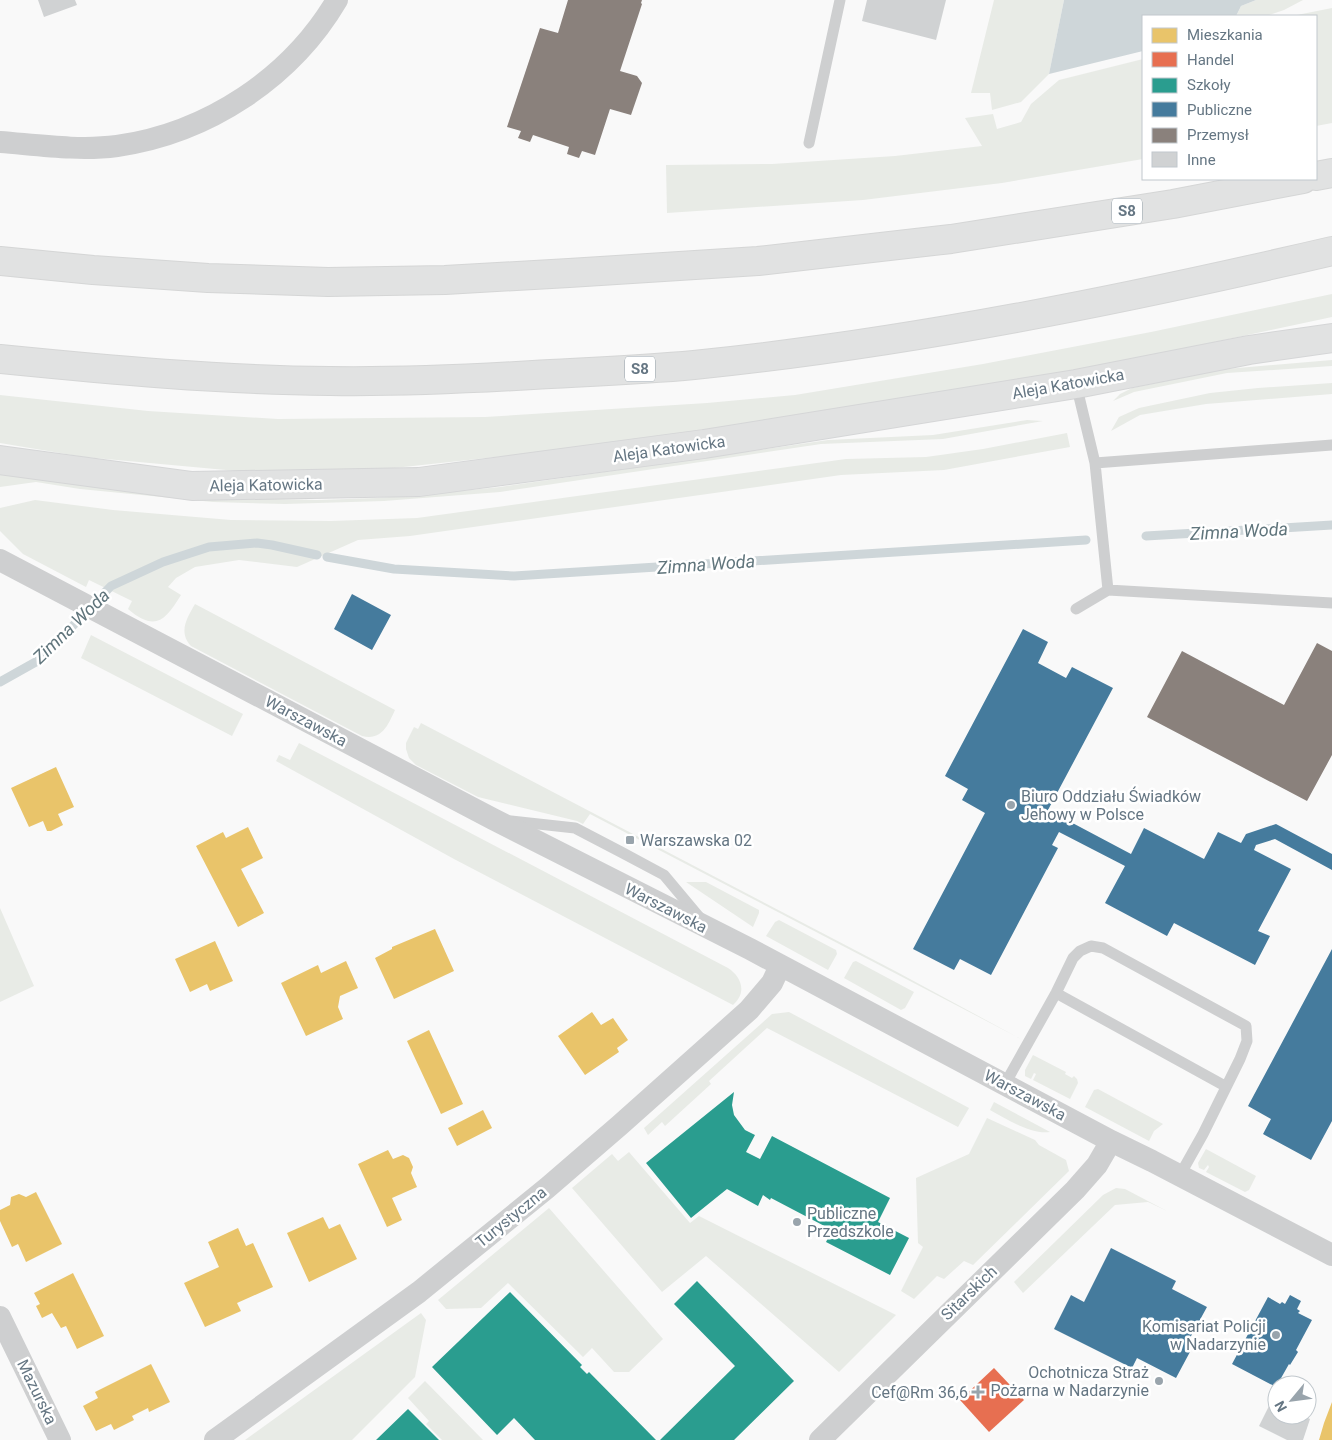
<svg xmlns="http://www.w3.org/2000/svg" width="1332" height="1440" viewBox="0 0 1332 1440" font-family="Roboto,sans-serif">
	<style>
		.green { fill: #e8ebe6 }
		.water { fill: #ced6d9 }
		.homes { fill: #e9c46a }
		.shops { fill: #e76f51 }
		.schools { fill: #2a9d8f }
		.public { fill: #457b9d }
		.industry { fill: #8a817c }
		.lines { fill: none; stroke-linecap: round; stroke-linejoin: round }
		.stream { stroke: #ced6d9; stroke-width: 9 }
		.building { fill: #d0d2d3 }
		.secondary-casing { stroke: #d5d6d7; stroke-width: 30 }
		.highway-casing { stroke: #d5d6d6; stroke-width: 30 }
		.lane { stroke: #cecfd0; stroke-width: 11 }
		.street { stroke: #cecfd0; stroke-width: 22 }
		.secondary { stroke: #e1e2e2; stroke-width: 28 }
		.highway { stroke: #e1e2e2; stroke-width: 28 }
		.poi-dot { fill: #99a4ac; stroke: #fff; stroke-width: 2 }
		.labels { text-anchor: middle; dominant-baseline: central; stroke-width: 5; stroke-linejoin: round; paint-order: stroke }
		.shield { fill: #fff; stroke: #939fa8; stroke-width: 1 }
		.shield-label { font-size: 15px; font-weight: bold; fill: #657683 }
		.street-label { font-size: 16px; fill: #657683; stroke: #fff }
		.poi-label { font-size: 16px; fill: #657683; stroke: #fff; text-anchor: start }
		.water-label { font-size: 18px; font-style: italic; fill: #60757c; stroke: #fff }
	</style>
	<rect width="100%" height="100%" fill="#f9f9f9"/>
	<path class="green" d="M994,0H1064L1049,74L1021,102L992,110L990,93H971Z
		M1256,0H1303L1284,10L1266,16H1236L1241,6Z
		M1332,8V123L1316,126V16H1292Z
		M1143,59V159L1002,183L863,200L667,213L666,165L772,164L895,156L982,146L965,118L993,114L997,129L1021,122L1031,104L1059,80Z
		M1332,294V317L1163,353L1007,383L716,429L534,453L385,469L258,473L84,457L0,443V395L148,411L278,419L485,417L707,403L795,395L983,364L1151,332Z
		M1332,360V366L1227,373L1134,392L1113,401L1120,394L1132,388L1226,369Z
		M1332,383V394L1206,404L1140,415L1111,431L1119,417L1139,408L1210,393L1258,388Z
		M1027,420L1043,421L943,439L821,444L500,492L384,501L285,504L213,502L80,489L36,482L0,487V473L236,498L317,500L377,498L431,494L500,487L828,440L933,435Z
		M1067,433L1070,447L944,470L841,475L410,536L358,540L297,567L239,560L195,567L176,578L168,587L181,595C165,621 155,632 128,609L132,601L89,580L86,587L23,554L0,531V508L35,500L113,510L231,520L331,521L417,518L846,459L926,457L983,449Z
		M195,604L395,710C388,725 382,741 362,736L191,646C178,632 187,618 195,604Z
		M91,635L243,714L232,736L81,658Z
		M421,723L897,972L1021,1039L590,814L583,824L577,821L478,797L416,765L409,758L406,749V743L414,727L418,729Z
		M299,743L728,968C742,977 747,993 733,1005L454,859L276,761L279,755L290,760Z
		M686,882H706L759,910V913L753,927Z
		M0,908L34,986L0,1002Z
		M779,920L836,950L837,954L828,970L766,936L775,922Z
		M856,961L914,992L905,1008L901,1010L844,978L853,962Z
		M789,1012L969,1108L958,1127L767,1028L709,1081L711,1084L665,1126L662,1122L648,1135L644,1128L772,1014Z
		M1033,1055L1066,1072L1065,1074L1072,1078L1074,1076L1077,1079L1078,1083L1070,1099L1033,1080L1036,1074L1034,1073L1031,1079L1025,1076V1070Z
		M1098,1089L1163,1124L1154,1131L1149,1141L1085,1107L1094,1090Z
		M994,1102L1050,1132C1032,1135 1006,1119 990,1110Z
		M987,1118L1035,1140L1039,1145L1066,1160L1069,1171L973,1265L964,1261L944,1279L937,1276L914,1299L901,1291L923,1247L918,1243L916,1178L969,1154Z
		M1206,1149L1256,1176L1249,1190L1245,1192L1206,1172L1209,1167L1208,1165L1204,1170L1199,1168L1198,1163Z
		M629,1152L690,1223L699,1216L896,1315L839,1372L706,1256L662,1292L572,1188L612,1154L618,1161Z
		M1116,1188L1125,1189L1167,1211L1148,1202L1115,1205L1023,1293L1014,1282L1103,1195Z
		M549,1208L663,1339L629,1372H614L592,1348L583,1357L508,1283L481,1308L446,1309L438,1300Z
		M421,1313L426,1320L415,1377L352,1440H245Z
		M425,1381L483,1440H442L426,1424L429,1421L408,1398Z"/>
	<path class="water" d="M1064,0H1256L1241,6L1236,16H1143V51L1049,74Z"/>
	<path class="homes" d="M56,767L74,807L58,814L63,825L51,831H47L43,821L29,827L11,788Z
		M248,827L263,858L241,869L264,913L238,927L196,846L223,832L226,838Z
		M435,929L454,971L394,999L375,958L392,949V947Z
		M215,941L233,981L210,991L207,984L190,992L175,959Z
		M346,961L358,988L340,996L338,1007L343,1019L306,1036L281,983L318,965L321,973Z
		M592,1012L601,1025L613,1018L628,1040L617,1048L619,1052L585,1075L558,1036Z
		M429,1030L463,1104L441,1114L407,1041Z
		M483,1110L492,1128L457,1146L448,1128Z
		M388,1150L393,1159L403,1155L409,1158L413,1167L411,1173L417,1187L392,1198L402,1220L387,1227L358,1164Z
		M36,1192L62,1244L26,1262L18,1244L12,1247L0,1221V1210L10,1205L11,1197L19,1194L26,1197Z
		M323,1217L329,1229L340,1224L357,1259L309,1282L287,1233Z
		M238,1228L246,1246L253,1243L273,1287L237,1303L241,1311L205,1327L184,1283L219,1267L208,1242Z
		M73,1273L104,1336L77,1349L66,1326L61,1328L52,1313L42,1318L36,1306L40,1304L34,1293Z
		M151,1364L170,1402L149,1412L148,1408L132,1416L134,1420L114,1430L111,1424L96,1431L83,1406L98,1398L95,1392Z
		M1332,1402V1440H1319L1324,1423Z"/>
	<path class="shops" d="M994,1368L1024,1400L989,1432L960,1400Z"/>
	<path class="schools" d="M734,1092L732,1105L734,1115L745,1130L755,1135L746,1152L760,1159L772,1136L890,1198L878,1222L909,1238L890,1275L826,1242L832,1230L771,1198L770,1200L763,1195L758,1206L727,1189L691,1218L646,1163Z
		M697,1281L794,1381L734,1440H660L735,1366L674,1304Z
		M510,1292L582,1365L580,1367L587,1374L589,1372L656,1440H535L514,1418L497,1435L432,1367Z
		M408,1409L439,1440H376Z"/>
	<path class="public" d="M352,594L391,615L372,650L334,629Z
		M1023,629L1048,642L1038,663L1066,678L1072,667L1113,688L1048,810L1131,854L1144,828L1204,859L1218,832L1241,843L1246,834L1276,824L1332,854V870L1275,839L1256,845L1254,850L1291,869L1258,931L1270,936L1255,965L1174,923L1167,936L1105,903L1125,866L1059,832L1052,845L1058,848L991,975L960,959L954,970L913,949L985,813L962,800L968,789L945,776Z
		M1332,949V1121L1311,1160L1263,1134L1271,1119L1248,1106Z
		M1111,1248L1176,1281L1172,1289L1207,1307L1185,1347L1191,1350L1176,1378L1137,1358L1132,1368L1054,1329L1071,1295L1084,1302Z
		M1290,1295L1301,1301L1297,1309L1300,1311L1298,1313L1312,1320L1296,1350L1298,1352L1290,1365L1289,1364L1276,1387L1232,1364L1268,1297L1280,1304L1282,1302L1285,1304Z"/>
	<path class="industry" d="M568,0H642L641,3L642,4L620,71L637,76L642,83L631,115L610,109L595,155L582,151L579,158L567,154L569,147L533,135L530,142L518,138L521,131L507,127L540,28L558,33Z
		M1317,643L1332,651V755L1307,801L1147,717L1182,651L1284,705Z"/>
	<g class="lines">
		<path class="stream" d="M1146,536L1332,525
			M327,557L394,569L514,576L1086,540
			M0,682L41,659L111,586L163,562L209,547L257,543L272,545L317,555"/>
	</g>
	<path class="building" d="M38,0H75L77,5L44,17Z
		M867,0H946L936,40L862,21Z
		M1272,1400L1277,1402V1415H1302L1310,1419L1303,1440H1287L1259,1426Z"/>
	<g class="lines">
		<g class="secondary-casing">
			<path id="secondary" d="M0,460L192,486L419,482L704,444L1076,384L1249,350L1332,338"/>
		</g>
		<g class="highway-casing">
			<path id="highway" d="M1316,176L1332,173
				M0,261L93,270L208,278L328,282L445,280L569,273L758,261L951,239L1173,204L1303,179
				M0,359C110,370 220,380 330,381C398,382 465,379 533,375C586,372 641,370 694,365C909,343 1122,300 1332,251"/>
		</g>
		<path class="lane" d="M809,143L840,0
			M1076,384L1095,463L1108,590
			M1095,463L1332,445
			M1076,609L1108,590L1332,603
			M511,821L575,828L621,852L664,875L700,918
			M1056,993L1225,1086
			M1005,1084L1056,993L1073,958L1080,951L1091,946L1103,948L1246,1026L1247,1041L1240,1059L1203,1134L1180,1175"/>
		<path class="street" d="M0,142C38,145 79,151 117,146C208,133 291,78 337,0
			M0,560L493,819L750,949L1111,1141L1152,1161L1332,1255
			M0,1317L60,1440
			M215,1440L419,1292L547,1188L620,1125L749,1010L772,983L780,966
			M820,1440L1075,1190L1097,1165L1111,1141"/>
		<use href="#secondary" class="secondary"/>
		<use href="#highway" class="highway"/>
	</g>
	<g class="poi-dot">
		<circle cx="1011" cy="805" r="5"/>
		<rect x="625" y="835" width="10" height="10" rx="2.5"/>
		<circle cx="797" cy="1222" r="5"/>
		<circle cx="1276" cy="1335" r="5"/>
		<circle cx="1159" cy="1381" r="5"/>
		<path d="M975.5 1384.5h5v5h5v5h-5v5h-5v-5h-5v-5h5z"/>
	</g>
	<g class="labels">
		<g class="shield">
			<rect x="1112" y="198.5" width="30" height="25" rx="4"/>
			<rect x="625" y="356.5" width="30" height="25" rx="4"/>
		</g>
		<g class="shield-label">
			<text x="1127" y="211">S8</text>
			<text x="640" y="369">S8</text>
		</g>
		<g class="street-label">
			<text transform="translate(1068 384) rotate(-10)">Aleja Katowicka</text>
			<text transform="translate(669 449) rotate(-8)">Aleja Katowicka</text>
			<text transform="translate(266 485) rotate(-1)">Aleja Katowicka</text>
			<text transform="translate(306 721) rotate(28)">Warszawska</text>
			<text transform="translate(666 908) rotate(27)">Warszawska</text>
			<text transform="translate(1025 1095) rotate(28)">Warszawska</text>
			<text transform="translate(511 1217) rotate(-39)">Turystyczna</text>
			<text transform="translate(969 1293) rotate(-44)">Sitarskich</text>
			<text transform="translate(37 1392) rotate(64)">Mazurska</text>
		</g>
		<g class="poi-label">
			<text x="1021" y="796">Biuro Oddziału Świadków<tspan x="1021" dy="18">Jehowy w Polsce</tspan></text>
			<text x="640" y="840">Warszawska 02</text>
			<text x="807" y="1213">Publiczne<tspan x="807" dy="18">Przedszkole</tspan></text>
			<text x="1266" y="1326" text-anchor="end">Komisariat Policji<tspan x="1266" dy="18">w Nadarzynie</tspan></text>
			<text x="1149" y="1372" text-anchor="end">Ochotnicza Straż<tspan x="1149" dy="18">Pożarna w Nadarzynie</tspan></text>
			<text x="968" y="1392" text-anchor="end">Cef@Rm 36,6</text>
		</g>
		<g class="water-label">
			<text transform="translate(1239 531) rotate(-3)">Zimna Woda</text>
			<text transform="translate(706 564) rotate(-4)">Zimna Woda</text>
			<text transform="translate(71 626) rotate(-44)">Zimna Woda</text>
		</g>
	</g>
	<rect x="1142" y="15" width="175" height="165" fill="#ffffff" stroke="#c1c8cd"/>
	<rect x="1152" y="28" width="25" height="15" fill="#e9c46a" stroke="#c1c8cd"/>
	<text x="1187" y="40" font-size="15" fill="#657683">Mieszkania</text>
	<rect x="1152" y="52" width="25" height="15" fill="#e76f51" stroke="#c1c8cd"/>
	<text x="1187" y="65" font-size="15" fill="#657683">Handel</text>
	<rect x="1152" y="78" width="25" height="15" fill="#2a9d8f" stroke="#c1c8cd"/>
	<text x="1187" y="90" font-size="15" fill="#657683">Szkoły</text>
	<rect x="1152" y="102" width="25" height="15" fill="#457b9d" stroke="#c1c8cd"/>
	<text x="1187" y="115" font-size="15" fill="#657683">Publiczne</text>
	<rect x="1152" y="128" width="25" height="15" fill="#8a817c" stroke="#c1c8cd"/>
	<text x="1187" y="140" font-size="15" fill="#657683">Przemysł</text>
	<rect x="1152" y="152" width="25" height="15" fill="#d0d2d3" stroke="#c1c8cd"/>
	<text x="1187" y="165" font-size="15" fill="#657683">Inne</text>
	<g transform="translate(1292 1400) rotate(241)"><circle r="24" fill="#ffffff" stroke="#c1c8cd"/>
	<path d="M0-4L9 19L0 12L-9 19Z" fill="#99a4ac"/>
	<text y="-8" font-size="14" font-weight="bold" text-anchor="middle" fill="#657683">N</text>
	</g>
</svg>
